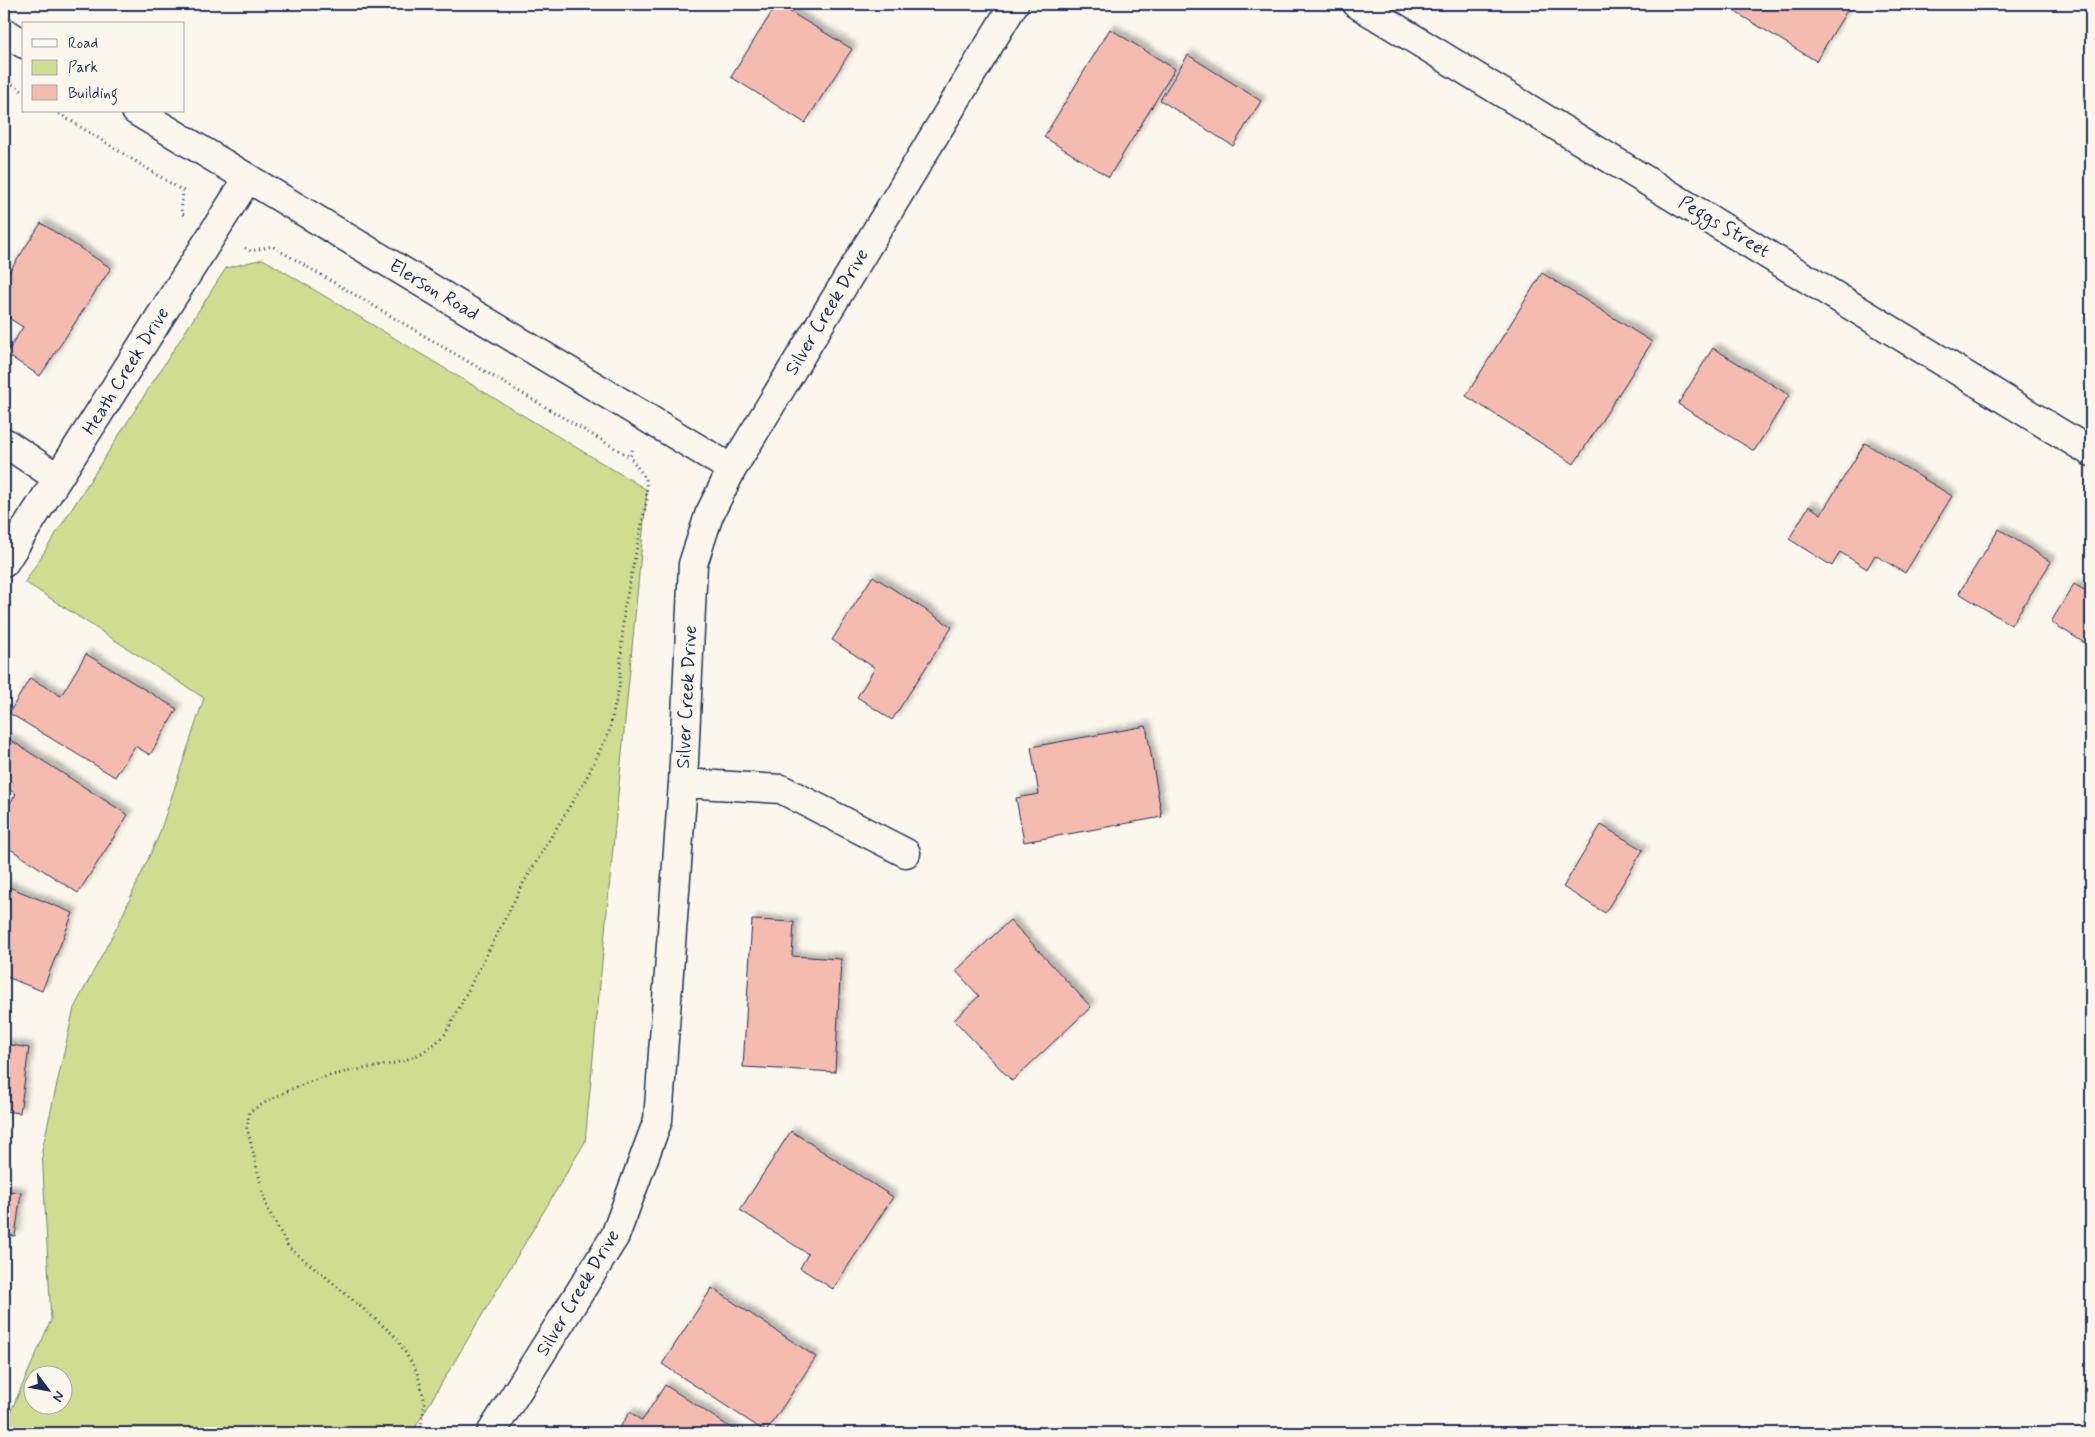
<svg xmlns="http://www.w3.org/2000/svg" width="2095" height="1437" viewBox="0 0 2095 1437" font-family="Mynerve,sans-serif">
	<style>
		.green { fill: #d0dc8f; stroke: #768676; fill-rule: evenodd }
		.building { fill: #f6bbaf; stroke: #1b2f5e; filter: url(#shadow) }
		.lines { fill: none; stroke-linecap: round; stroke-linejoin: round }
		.minor-casing { stroke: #1b2f5e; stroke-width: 31 }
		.path { stroke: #1b2f5e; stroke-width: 3; stroke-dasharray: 1 4; stroke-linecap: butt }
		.minor { stroke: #fbf7ec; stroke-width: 28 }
		.labels { text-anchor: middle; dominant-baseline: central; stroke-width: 4.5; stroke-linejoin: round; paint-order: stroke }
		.street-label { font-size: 19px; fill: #1b2f5e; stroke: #fbf7ec }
	</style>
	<defs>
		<filter id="shadow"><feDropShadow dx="4.5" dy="-4.5" stdDeviation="2.5" flood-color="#0004"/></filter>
	</defs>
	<rect width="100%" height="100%" fill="#fbf7ec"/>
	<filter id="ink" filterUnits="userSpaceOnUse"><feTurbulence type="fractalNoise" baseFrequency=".02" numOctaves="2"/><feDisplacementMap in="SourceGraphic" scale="10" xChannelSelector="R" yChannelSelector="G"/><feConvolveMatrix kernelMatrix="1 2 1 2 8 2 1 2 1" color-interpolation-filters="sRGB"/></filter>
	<g filter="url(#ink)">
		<path class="green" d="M263,259L647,490L585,1142L412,1433H4V1427L51,1320L42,1150L74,1008L118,925L159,835L204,698L25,582L226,268ZM32,1374H62V1404H32Z"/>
		<path class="building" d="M777,4L852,49L805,123L731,77Z
			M1722,4H1851L1816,61Z
			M1110,29L1175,69L1109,177L1044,137Z
			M1188,55L1261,101L1233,146L1160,100Z
			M41,223L111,268L40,376L6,354L23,327L4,315V280Z
			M1542,273L1652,342L1574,464L1466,396Z
			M1713,348L1789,395L1754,451L1678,404Z
			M1865,443L1952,496L1905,573L1875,555L1867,569L1840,552L1832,566L1789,539L1809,506L1821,514Z
			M1999,529L2051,562L2011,625L1959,593Z
			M873,576L952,627L892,720L857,697L875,668L832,640Z
			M2074,584L2091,594V647L2051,622Z
			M86,654L177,709L150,755L135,746L115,777L9,713L30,678L61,696Z
			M1146,726L1162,817L1024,842L1016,798L1039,794L1031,747Z
			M4,736L128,815L78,893L4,845V813L16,794L4,786Z
			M1601,825L1643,850L1605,913L1563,887Z
			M4,885L73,913L42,991L4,976Z
			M752,920L794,922L792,956L841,959L835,1072L743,1067Z
			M1010,920L1091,1007L1012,1081L954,1020L979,996L956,971Z
			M4,1044L29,1048L20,1113L4,1111Z
			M791,1131L893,1197L833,1289L800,1268L808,1254L740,1210Z
			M4,1190L21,1193L15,1236L4,1235Z
			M712,1288L816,1357L766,1432L662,1364Z
			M665,1385L739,1433H616L630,1412L642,1421Z"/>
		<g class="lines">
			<g class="minor-casing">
				<path id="minor" d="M1357,4L2091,452
					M4,32L24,44
					M136,111L732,469
					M4,442L58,478
					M4,563L248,178
					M683,783L781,789L906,853
					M491,1433L615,1236L658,1120L683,783L693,564L709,515L732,469L1014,4"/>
			</g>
			<path class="path" d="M4,79L24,92
				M55,111L183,191L181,213L184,215
				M245,248L251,251L272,246L630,457
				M420,1433L425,1402L417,1372L396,1337L319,1271L289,1248L267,1208L247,1128L249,1112C275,1096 303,1082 333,1075C378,1063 412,1070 446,1033L524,882L586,779L609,732L619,687L624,610L647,499L646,479L630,457L633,448"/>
			<use href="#minor" class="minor"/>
		</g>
	</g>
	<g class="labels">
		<g class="street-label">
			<text transform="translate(1724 227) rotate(31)">Peggs Street</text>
			<text transform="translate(434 290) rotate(31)">Elerson Road</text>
			<text transform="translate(827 312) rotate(-59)">Silver Creek Drive</text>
			<text transform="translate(126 371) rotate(-58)">Heath Creek Drive</text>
			<text transform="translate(687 697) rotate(-87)">Silver Creek Drive</text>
			<text transform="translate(578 1293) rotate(-59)">Silver Creek Drive</text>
		</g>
	</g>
	<rect width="2095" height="1437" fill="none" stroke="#fbf7ec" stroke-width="20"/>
	<rect x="10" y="10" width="2075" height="1417" fill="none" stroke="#1b2f5e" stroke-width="2" filter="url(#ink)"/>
	<rect x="22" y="22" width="162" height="90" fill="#fbf7ec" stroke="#a1a7b3"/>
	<rect x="32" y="39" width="25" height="8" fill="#fbf7ec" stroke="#a1a7b3"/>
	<text x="68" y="48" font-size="15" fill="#1b2f5e">Road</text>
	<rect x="32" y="60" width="25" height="15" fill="#d0dc8f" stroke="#a1a7b3"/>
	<text x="68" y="72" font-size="15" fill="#1b2f5e">Park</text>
	<rect x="32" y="85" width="25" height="15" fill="#f6bbaf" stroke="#a1a7b3"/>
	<text x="68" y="98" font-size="15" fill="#1b2f5e">Building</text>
	<g transform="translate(48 1390) rotate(122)"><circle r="24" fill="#fbf7ec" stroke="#a1a7b3"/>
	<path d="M0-4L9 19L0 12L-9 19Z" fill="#1b2f5e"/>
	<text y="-8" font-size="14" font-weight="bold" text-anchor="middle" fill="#1b2f5e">N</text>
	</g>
</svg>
